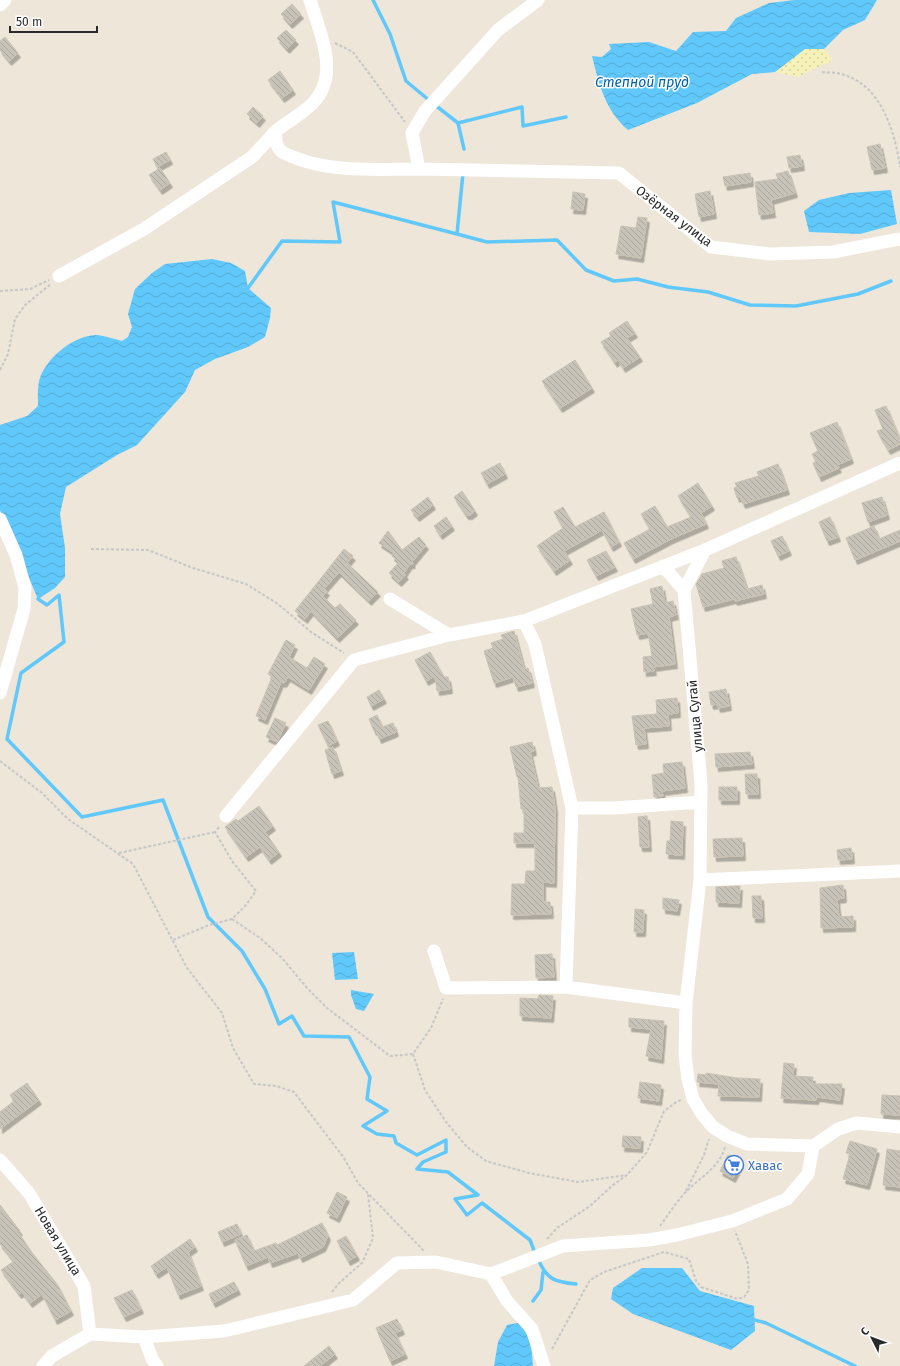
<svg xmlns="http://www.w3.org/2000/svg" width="900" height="1366" viewBox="0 0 900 1366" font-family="'Fira Sans',sans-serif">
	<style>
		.sand { fill: url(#sand-dots) }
		.water { fill: url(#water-waves) }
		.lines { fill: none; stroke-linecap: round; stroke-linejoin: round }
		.stream { stroke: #61c8fb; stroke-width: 3.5 }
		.building { fill: url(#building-back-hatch); stroke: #c9c2b3; filter: url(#shadow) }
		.path { stroke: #c7c7c7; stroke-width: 2; stroke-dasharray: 3 2; stroke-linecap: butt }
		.minor { stroke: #fff; stroke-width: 13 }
		.labels { text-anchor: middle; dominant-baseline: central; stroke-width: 3; stroke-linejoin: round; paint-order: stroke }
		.street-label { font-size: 13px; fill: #292929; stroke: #fff }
		.shop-label { font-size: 13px; fill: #366cbe; stroke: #fff; text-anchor: start }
		.water-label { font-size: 14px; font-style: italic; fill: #0063a7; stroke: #fff }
	</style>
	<defs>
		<pattern id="sand-dots" width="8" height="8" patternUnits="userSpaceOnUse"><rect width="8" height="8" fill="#f6f0b9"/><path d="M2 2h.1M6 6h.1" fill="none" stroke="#d3ce9f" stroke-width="1.8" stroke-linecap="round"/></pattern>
		<pattern id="water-waves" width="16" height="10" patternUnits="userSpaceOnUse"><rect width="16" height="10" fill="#61c8fb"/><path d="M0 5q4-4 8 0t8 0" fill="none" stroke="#54acd7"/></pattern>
		<pattern id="building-back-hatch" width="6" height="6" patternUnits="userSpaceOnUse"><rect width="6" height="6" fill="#c8c3b9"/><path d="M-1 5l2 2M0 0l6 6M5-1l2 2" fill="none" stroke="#aca89f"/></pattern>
		<filter id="shadow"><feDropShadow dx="2.5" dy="4.5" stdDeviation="0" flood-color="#0004"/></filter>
	</defs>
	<rect width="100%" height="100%" fill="#ede6d9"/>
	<path class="sand" d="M805,49H824L833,60L798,77L775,72Z"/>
	<path class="water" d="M794,0H877L865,20L843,30L824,49H805L775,72L752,74L697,103L628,130C605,110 599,84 592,56L602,57L611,49L609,44L649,42L676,51L693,32L726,31L736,18L769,3Z
		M891,190L897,224L860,234L809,232L804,211L819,200L849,193Z
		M212,259L231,263L245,271L248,288L271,308L270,318L265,337L248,347L215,359L195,370L185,392L137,445L117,455L66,487L60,514L65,548V577L55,588L38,599L0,510V425L27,416L38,406C38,396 37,384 41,375C50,355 75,335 97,335C105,336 114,339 122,341L128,337L132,327L128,314L135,289L152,273L165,264Z
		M354,952L358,979L335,980L332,953Z
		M351,990L374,994L364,1011L356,1009L351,995Z
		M642,1268H682L700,1291L754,1306L755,1331L731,1350L633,1314L611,1299L613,1288Z
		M518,1323C531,1335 532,1349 533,1366H494L498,1342L507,1325Z"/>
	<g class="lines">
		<path class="stream" d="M373,0L390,34L406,81L430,101
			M435,105L458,123
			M464,149L458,123L522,107L523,126L566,117
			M457,234L487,242L557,240L586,270L614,281L637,279L668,287L708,292L750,305L796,306L858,294L891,281
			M245,286L248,288L282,241L340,242L333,202L457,234L463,173
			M40,595L38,599L47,605L59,595L64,642L21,673L7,739L82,817L163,800L208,917L242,951L265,989L279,1024L292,1016L304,1036L349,1037L370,1077L367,1099L387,1111L363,1126L377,1134L394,1136L396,1143L417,1155L446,1140V1152L423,1162L417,1169L448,1172L478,1195L455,1199L467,1215L482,1203L530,1240L535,1253
			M538,1259C547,1280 555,1282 576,1284
			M533,1301L541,1290L543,1272
			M751,1319L766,1323L855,1366"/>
	</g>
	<path class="building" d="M292,4L301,14L290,24L281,14Z
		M286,30L296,40L287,49L277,38Z
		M5,37L18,53L9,61L0,50V41Z
		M280,71L293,90L282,98L268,80Z
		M253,107L263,116L257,123L247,114Z
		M880,144L885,168L872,170L867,147Z
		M166,152L170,160L157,167L153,159Z
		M800,155L802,166L789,168L787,157Z
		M160,168L170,183L160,190L149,175Z
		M788,171L795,193L771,200L773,213L759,215L755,182L778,179L776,174Z
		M750,173L751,182L725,186L723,177Z
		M710,191L714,214L699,217L695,194Z
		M573,192L585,194L583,210L571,209Z
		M638,217L647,218L641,258L616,254L621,226L636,228Z
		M627,321L635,333L627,338L640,357L623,368L618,360L615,363L601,342L611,336L609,333Z
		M575,360L592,388L560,408L542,381Z
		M886,406L900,440V444L888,450L877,431L883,429L875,410Z
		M837,422L851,459L837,465L839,468L819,477L813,463L816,462L812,454L818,451L810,433Z
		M500,463L505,474L487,484L481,473Z
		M778,464L787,490L743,504L740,497L737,498L734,488L737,487L735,483L759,476L757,472Z
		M698,483L712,506L701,513L706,524L671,539L633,559L624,543L650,529L641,514L655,506L667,527L691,517L678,496Z
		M462,491L475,511L470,515H466L454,497Z
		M428,497L433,505L417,517L411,510Z
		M882,497L887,515L868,522L862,503Z
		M563,507L575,527L604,512L619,542L611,547L602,530L564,551L570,560L554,571L537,546L563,528L554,512Z
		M446,517L452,526L440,535L434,526Z
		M830,517L838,537L827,541L819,522Z
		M874,526L879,539L900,530V541L855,560L846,538Z
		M388,531L402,550L419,537L426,545L412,562L413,564H410L404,573L406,575L399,582L389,573L399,562L392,556L394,553L379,543Z
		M782,536L789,551L778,556L771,541Z
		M344,549L353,556L347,563L378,592L369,601L339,572L324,589L327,591L323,596L335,608L340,604L356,620L337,638L311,611L305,619L295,611Z
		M606,551L615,567L596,576L587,560Z
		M736,557L747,589L762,585L764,594L735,601L734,599L703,607L696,584L702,574L724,568L722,561Z
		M662,586L665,603L673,601L676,615L669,617L675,664L653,667L654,671L644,672L643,657L652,656L648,633L637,635L631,609L653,604L650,589Z
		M514,631L524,669L528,668L532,683L516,687L513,677L494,683L484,651L493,648L491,643L503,639L501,635Z
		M286,640L295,645L289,657L307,668L314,657L325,664L309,690L288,677L284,683L281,682L265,720L256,716L272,677L268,674Z
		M430,652L444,677H448L450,689L437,691L435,676L426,681L415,660Z
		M726,689L729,706L718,708L717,704L711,705L709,692Z
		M379,690L384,699L371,706L367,697Z
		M677,698L678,713L668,714L669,726L644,728L646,744L636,745L632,716L657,714L656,700Z
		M377,715L382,727L393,723L396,732L379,739L376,730L374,731L369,719Z
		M275,718L286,723L277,742L266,737Z
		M328,721L337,741L328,746L318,725Z
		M532,742L534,751L530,752L538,788L552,787L555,808L554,883L543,882V902H550L551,914L511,915L512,884H525L526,871H535V843H514V833H524V808L521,809L518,777H517L510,747Z
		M333,747L341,771L332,774L325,750Z
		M750,752L752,764L716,767L715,754Z
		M682,762L685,788L662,791L663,796L654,797L652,775L664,773L663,764Z
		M745,774H757L758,794H746Z
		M719,787H737V800H719Z
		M259,806L273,826L265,832L279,852L269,860L260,847L246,857L225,827L236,819L238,821Z
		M647,816L649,847H640L638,817Z
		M671,821L683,822L682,855L666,854L667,841H670Z
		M742,838L743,856L714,857L713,839Z
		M851,848L852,859L838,860L837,850Z
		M843,885L844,898L837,899L839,917L853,916V927L821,928L820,888Z
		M740,886L739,903L716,902V887Z
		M752,896H761L762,918H753Z
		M663,898L679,900L677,911L663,909Z
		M635,909L644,910L643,932H634Z
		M552,954L554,977L536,978L535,955Z
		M539,995L553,996L551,1018L520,1016V998L538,999Z
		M629,1018L664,1021L661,1059L646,1056L651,1029L629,1027Z
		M784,1063L794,1064L793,1076L813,1077L812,1084H842L840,1100L817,1097L816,1100L781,1098Z
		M706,1073L737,1078L760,1079L759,1097L718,1096L719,1084L697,1082L698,1074L706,1075Z
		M640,1082L661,1085L659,1101L638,1098Z
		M27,1083L39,1100L0,1129V1112L14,1101L10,1095Z
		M882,1095L900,1096V1115L881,1114Z
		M623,1136L641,1137L640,1148L622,1147Z
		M850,1141L877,1149L867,1185L843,1179L850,1154L846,1153Z
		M887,1149L900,1151V1187L883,1185Z
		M728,1155L741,1162L733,1178L720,1171Z
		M337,1192L347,1197L337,1218L327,1213Z
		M0,1205L20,1231L18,1232L33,1254L57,1284L71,1311L55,1320L42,1294L30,1303L22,1292L19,1294L1,1270L14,1261L0,1244Z
		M322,1223L328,1236L323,1247L300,1258L298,1253L270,1263L268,1257L246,1266L235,1240L247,1235L254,1251L276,1243L277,1245Z
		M237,1224L241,1234L222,1242L218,1232Z
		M346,1236L357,1256L348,1261L337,1241Z
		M190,1239L195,1247L188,1252L201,1286L178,1295L167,1267L156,1274L151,1266Z
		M234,1282L238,1290L213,1303L209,1294Z
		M132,1290L141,1309L124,1317L114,1298Z
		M397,1319L402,1330L395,1333L405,1354L390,1361L376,1328Z
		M329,1346L335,1354L320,1366H304Z"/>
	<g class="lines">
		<path class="path" d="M335,43L353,52L405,122
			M822,72C828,73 835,72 841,74C880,83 895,131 900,167
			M0,291L30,289L49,280
			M0,370L8,354L15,319L25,305L51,284
			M91,549L148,550L193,568L246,584L278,604L311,632L344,653
			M0,761L42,793L68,819L133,864L187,968L222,1013L233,1048L254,1084L276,1086L294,1092L344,1158L358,1183L424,1251
			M119,853L215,832
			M232,919L260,938L282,958L307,988L327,1008L390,1056L413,1054L431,1028L443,999
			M173,940L209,925L232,919L246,905L256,891L232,861L215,832L220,826
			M413,1054L425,1090L446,1122L467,1147L486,1161L529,1173L578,1182L627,1175
			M686,1191L704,1155L709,1139
			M660,1226C668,1215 675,1204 684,1194C698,1178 719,1169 725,1147
			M547,1239L557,1228L590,1206L613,1185L627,1175L647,1152L664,1111L678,1101L682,1100
			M332,1292L339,1283L362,1263L373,1238L368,1194
			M552,1349L590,1280L604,1272L664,1252L689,1259L696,1281L701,1287L738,1299L744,1297L749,1290L748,1264L735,1231"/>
		<path class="minor" d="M310,0C320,33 341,75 312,104C301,115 288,121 276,131C275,138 276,146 281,151C284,154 289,155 293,157C332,173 377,169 419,169
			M538,0L498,30L425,111L412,133L419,169L619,173L711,247L770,254L833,252L900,239
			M0,5L5,0
			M59,276L144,229L252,157L276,131
			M0,519L16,555L25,588L24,609L0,693
			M705,550L684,590L701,784L700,880L686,1003L685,1055L688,1079L693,1099L702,1114L713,1127L727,1136L747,1144L813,1146L838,1129L857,1123L900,1127
			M663,566L684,590
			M390,599L449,635
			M524,621L535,644L572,808L566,987L686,1003
			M572,808H615L701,802
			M226,816L354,660L449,635L524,621L705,550L900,463
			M700,880L900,871
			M434,951L446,988L566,987
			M0,1160L29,1193L84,1286L90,1334
			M491,1274L507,1301L532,1329L544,1366
			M144,1337L152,1359L157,1366
			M43,1366L52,1356L90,1334L144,1337L224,1331L353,1300L397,1263L436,1262L491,1274L563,1246L649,1240L677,1235L732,1221L787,1199L808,1174L813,1146"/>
	</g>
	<defs>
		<g id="supermarket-ring" transform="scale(1)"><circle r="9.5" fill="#fff" stroke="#3f7fe0" stroke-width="1.5"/><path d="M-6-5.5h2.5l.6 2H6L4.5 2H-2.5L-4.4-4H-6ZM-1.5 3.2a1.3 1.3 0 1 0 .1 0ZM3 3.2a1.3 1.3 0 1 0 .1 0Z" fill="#3f7fe0"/></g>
	</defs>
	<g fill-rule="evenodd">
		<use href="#supermarket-ring" x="734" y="1165"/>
	</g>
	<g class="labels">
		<g class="street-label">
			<text transform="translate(674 216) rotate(37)">Озёрная улица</text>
			<text transform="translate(695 716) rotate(-95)">улица Сугай</text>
			<text transform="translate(58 1241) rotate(59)">Новая улица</text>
		</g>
		<g class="shop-label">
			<text x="748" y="1165">Хавас</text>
		</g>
		<g class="water-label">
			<text x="642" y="82">Степной пруд</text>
		</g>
	</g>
	<g transform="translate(872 1338) rotate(312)" stroke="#ffffff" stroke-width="3" paint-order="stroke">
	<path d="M0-3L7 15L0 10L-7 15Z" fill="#292929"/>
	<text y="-6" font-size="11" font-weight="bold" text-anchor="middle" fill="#292929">С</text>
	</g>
	<path d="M10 26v6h87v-6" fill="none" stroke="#292929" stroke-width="2"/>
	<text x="16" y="26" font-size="12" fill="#292929" stroke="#ffffff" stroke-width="3" paint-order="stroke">50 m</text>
</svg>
